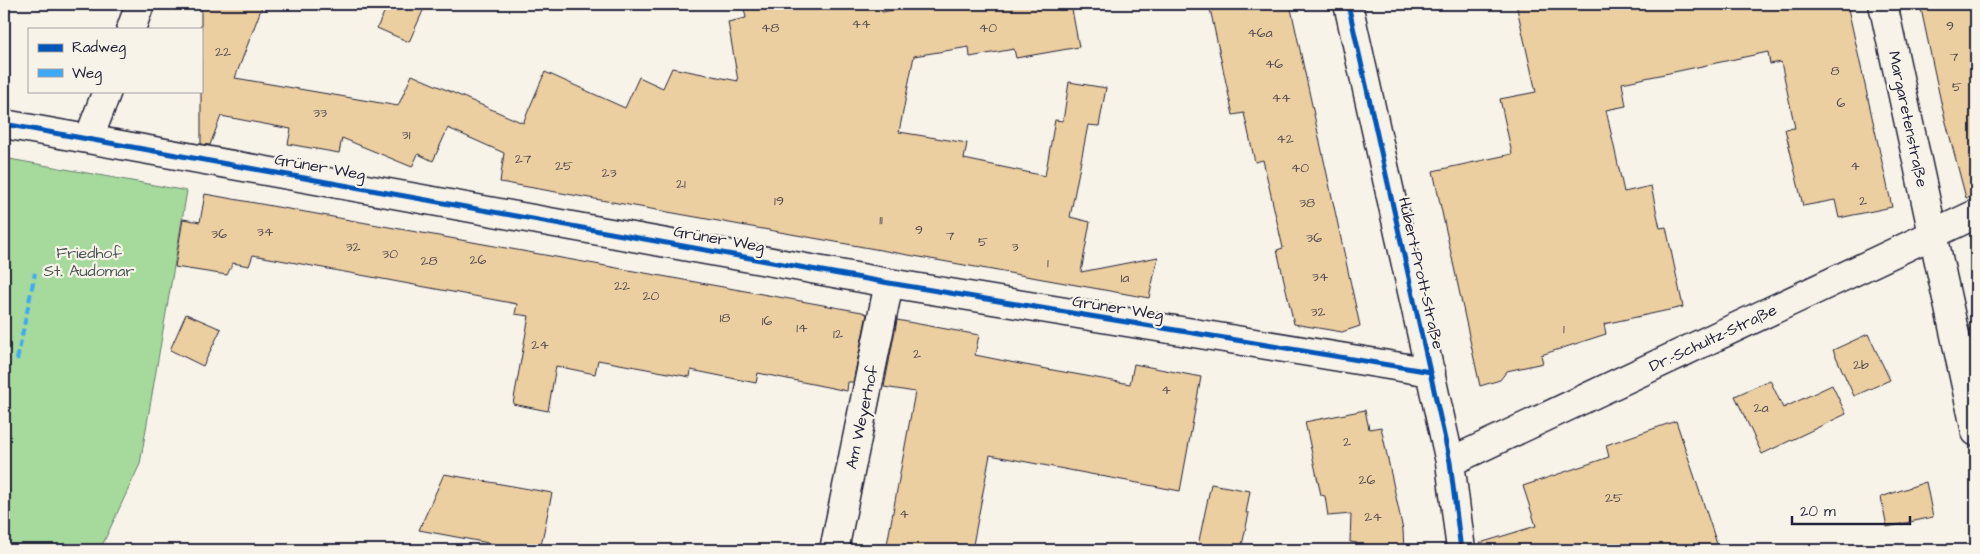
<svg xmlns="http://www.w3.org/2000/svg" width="1980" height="554" viewBox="0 0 1980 554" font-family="'Architects Daughter',sans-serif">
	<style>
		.green { fill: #a6da9c; stroke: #647e6c }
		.building { fill: #eccfa0; stroke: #22223b }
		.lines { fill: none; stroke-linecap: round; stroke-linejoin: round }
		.minor-casing { stroke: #22223b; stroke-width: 31 }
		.minor { stroke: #f7f3e8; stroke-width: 28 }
		.quiet { stroke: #3fa9f5; stroke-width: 4; stroke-dasharray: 8 4; stroke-linecap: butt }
		.cycleway-casing { stroke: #f7f3e8; stroke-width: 8 }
		.cycleway { stroke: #0057b8; stroke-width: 5 }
		.labels { text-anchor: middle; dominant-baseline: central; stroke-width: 4.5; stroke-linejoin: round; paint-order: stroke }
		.number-label { font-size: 14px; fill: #544d54 }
		.street-label { font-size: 16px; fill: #22223b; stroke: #f7f3e8 }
		.park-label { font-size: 16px; fill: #4a5958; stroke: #f7f3e8 }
	</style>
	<rect width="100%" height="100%" fill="#f7f3e8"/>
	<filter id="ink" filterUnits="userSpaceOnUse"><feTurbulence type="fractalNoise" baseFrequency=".02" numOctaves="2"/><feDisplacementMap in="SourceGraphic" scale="10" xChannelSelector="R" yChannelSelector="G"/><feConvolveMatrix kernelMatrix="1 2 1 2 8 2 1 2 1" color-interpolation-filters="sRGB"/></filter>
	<g filter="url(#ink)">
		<path class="green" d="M4,158L187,191L140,464L100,550H4Z"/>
		<path class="building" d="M201,4H263L235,78L398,106L412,75L523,123L545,72L625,108L639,77L663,88L672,68L738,81L728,22L746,18L743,4H880L882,12L930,4H1071L1079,47L1016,58L1014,49L970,57L969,47L914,56L899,132L967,143L964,159L1045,176L1055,120L1063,121L1069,82L1106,88L1099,126L1088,125L1070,217L1090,222L1081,272L1158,257L1149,298L500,182L504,153L448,128L433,161L418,154L412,167L342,138L339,153L288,144L291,129L221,116L210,145L201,144Z
			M388,4H426L409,42L377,28Z
			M1209,4H1290L1360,326L1342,332L1294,324L1277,250L1283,248L1263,160L1255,162L1244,113L1233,115Z
			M1516,4H1847L1892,207L1839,218L1835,200L1803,206L1785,129L1795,128L1781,62L1770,64L1768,52L1622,83L1626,106L1606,110L1624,192L1651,186L1660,228L1666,227L1683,307L1604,324L1606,334L1541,355L1543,363L1507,371L1500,380L1480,386L1433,171L1512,154L1500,99L1536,92Z
			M1920,4H1976V197L1966,198L1942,107Z
			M205,194L862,312L867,314L853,382H848L847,391L758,373L756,383L691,370L690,377L598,360L595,374L556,366L548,411L513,404L529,316L515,314L517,304L253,255L249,266L233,263L227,275L175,267L183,219L200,222Z
			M186,314L221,329L203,366L170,350Z
			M897,320L979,335L975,355L1025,365L1130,384L1134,364L1201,377L1180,491L990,455L972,550H886L915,392L884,387Z
			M1868,334L1890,380L1854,396L1833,350Z
			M1770,380L1783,408L1832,385L1846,414L1762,454L1735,396Z
			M1365,410L1369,429L1381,427L1403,530L1404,550H1357V543L1350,542L1351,514L1328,516L1325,496L1321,495L1305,422Z
			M1676,421L1719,550H1481L1480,543L1536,526L1523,486L1609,457L1606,445Z
			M444,474L552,493L540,550H526L419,530Z
			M1926,482L1933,517L1887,527L1881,497Z
			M1211,484L1250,491L1246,513H1249L1241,550H1197Z"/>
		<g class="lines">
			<g class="minor-casing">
				<path id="minor" d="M1348,4L1450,462L1461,550
					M1883,4L1976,432
					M131,29L140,4
					M4,124L889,283L1431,372
					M89,138L107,91
					M1450,462L1976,214
					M834,550L889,283"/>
			</g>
			<use href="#minor" class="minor"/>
			<path class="quiet" d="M17,360L35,273"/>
			<g class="cycleway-casing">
				<path id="cycleway" d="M1348,4L1450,462L1461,550
					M4,124L889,283L1431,372"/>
			</g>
			<use href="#cycleway" class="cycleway"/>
		</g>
	</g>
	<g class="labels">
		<g class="number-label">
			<text x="861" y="24">44</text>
			<text x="1950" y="26">9</text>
			<text x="770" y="28">48</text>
			<text x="988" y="28">40</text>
			<text x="1260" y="33">46a</text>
			<text x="223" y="52">22</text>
			<text x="1954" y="57">7</text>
			<text x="1274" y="64">46</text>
			<text x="1835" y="71">8</text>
			<text x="1957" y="87">5</text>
			<text x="1281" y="98">44</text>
			<text x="1841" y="103">6</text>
			<text x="320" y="113">33</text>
			<text x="406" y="135">31</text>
			<text x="1285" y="139">42</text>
			<text x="523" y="159">27</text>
			<text x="564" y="166">25</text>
			<text x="1855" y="166">4</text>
			<text x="1300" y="168">40</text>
			<text x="609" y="173">23</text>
			<text x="681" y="184">21</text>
			<text x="779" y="201">19</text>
			<text x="1863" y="201">2</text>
			<text x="1307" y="203">38</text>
			<text x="881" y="220">11</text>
			<text x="919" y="230">9</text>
			<text x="265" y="232">34</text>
			<text x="219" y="234">36</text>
			<text x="950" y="236">7</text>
			<text x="1314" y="238">36</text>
			<text x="983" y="242">5</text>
			<text x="353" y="247">32</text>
			<text x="1015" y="247">3</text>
			<text x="390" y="254">30</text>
			<text x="478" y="260">26</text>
			<text x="429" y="261">28</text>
			<text x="1048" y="263">1</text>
			<text x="1320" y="277">34</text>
			<text x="1125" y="278">1a</text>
			<text x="622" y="286">22</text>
			<text x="651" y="296">20</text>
			<text x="1318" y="312">32</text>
			<text x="725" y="318">18</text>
			<text x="767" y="321">16</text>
			<text x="802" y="328">14</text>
			<text x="1564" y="329">1</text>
			<text x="838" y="334">12</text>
			<text x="540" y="345">24</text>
			<text x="917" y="354">2</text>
			<text x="1861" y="365">2b</text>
			<text x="1166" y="390">4</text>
			<text x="1761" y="408">2a</text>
			<text x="1347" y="442">2</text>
			<text x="1367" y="480">26</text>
			<text x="1614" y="498">25</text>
			<text x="904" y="514">4</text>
			<text x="1373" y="517">24</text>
		</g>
		<g class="street-label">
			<text transform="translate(1908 119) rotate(78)">Margaretenstraße</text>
			<text transform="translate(320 167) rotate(10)">Grüner Weg</text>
			<text transform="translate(719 239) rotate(10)">Grüner Weg</text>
			<text transform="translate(1421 273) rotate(77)">Hubert-Prott-Straße</text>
			<text transform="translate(1118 308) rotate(9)">Grüner Weg</text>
			<text transform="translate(1713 338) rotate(-25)">Dr.-Schultz-Straße</text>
			<text transform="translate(862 417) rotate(-78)">Am Weyerhof</text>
		</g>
		<g class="park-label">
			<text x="89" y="253">Friedhof<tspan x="89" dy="18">St. Audomar</tspan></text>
		</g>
	</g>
	<rect width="1980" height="554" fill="none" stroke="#f7f3e8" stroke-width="20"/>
	<rect x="10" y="10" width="1960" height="534" fill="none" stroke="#22223b" stroke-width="2" filter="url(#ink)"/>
	<rect x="28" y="28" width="175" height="65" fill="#f7f3e8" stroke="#a29fa3"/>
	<rect x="38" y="44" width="25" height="8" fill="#0057b8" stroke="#a29fa3"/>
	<text x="72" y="52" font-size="15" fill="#22223b">Radweg</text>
	<rect x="38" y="69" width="25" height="8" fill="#3fa9f5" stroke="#a29fa3"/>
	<text x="72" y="78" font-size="15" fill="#22223b">Weg</text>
	<path d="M1792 516v8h118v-8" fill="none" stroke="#22223b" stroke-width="2.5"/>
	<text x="1800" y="516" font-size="15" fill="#22223b" stroke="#f7f3e8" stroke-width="4" paint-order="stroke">20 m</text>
</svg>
